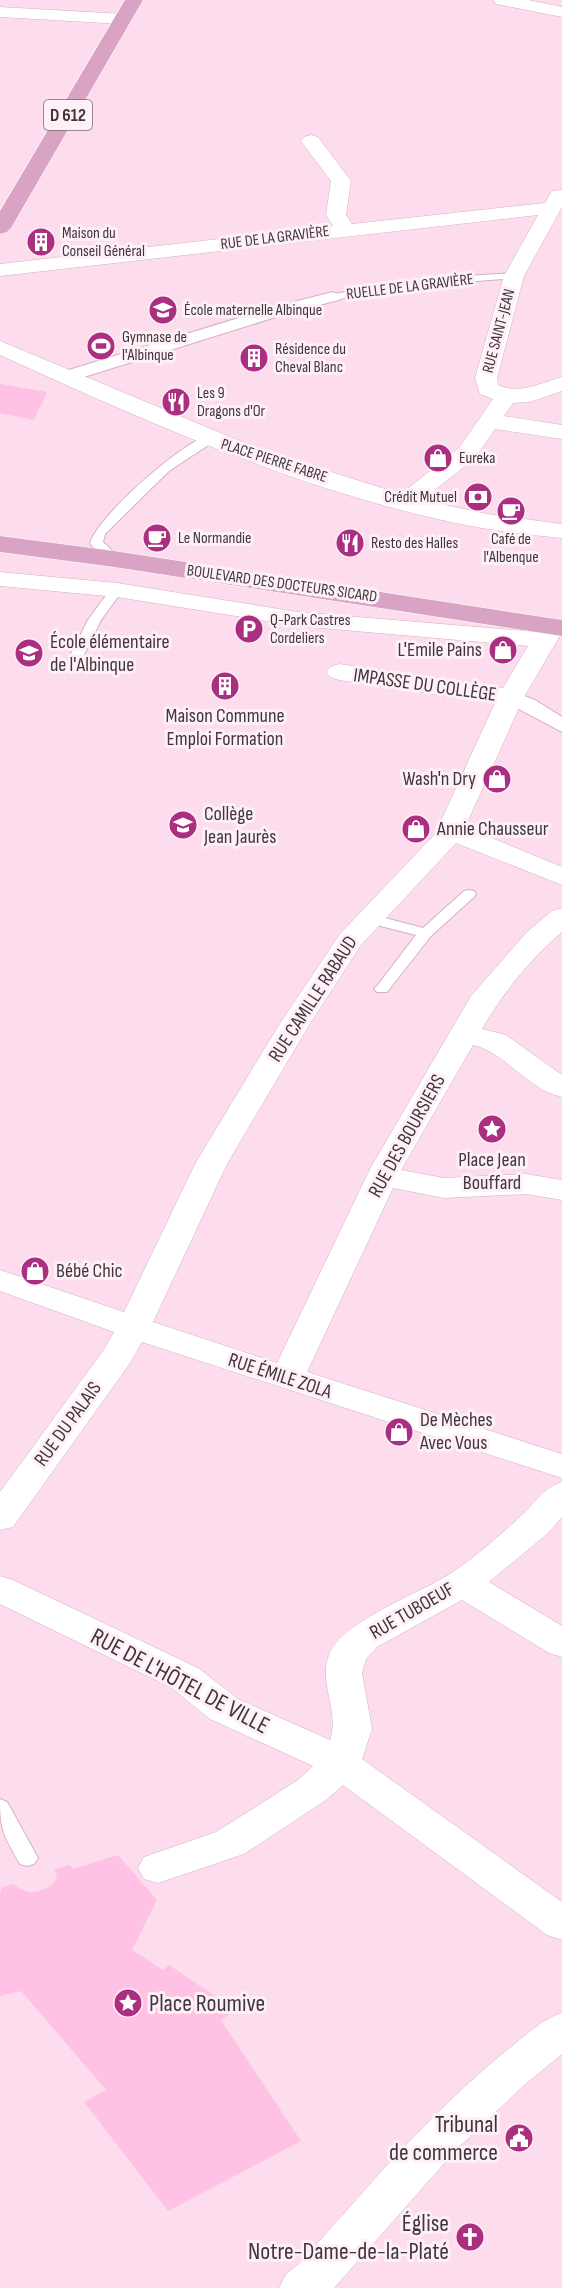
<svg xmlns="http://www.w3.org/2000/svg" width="562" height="2288" viewBox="0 0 562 2288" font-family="'Sofia Sans Condensed',sans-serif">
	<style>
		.green { fill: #ffc2e4 }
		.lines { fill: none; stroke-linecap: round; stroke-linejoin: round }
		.service-casing { stroke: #d1b2c3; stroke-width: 2 }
		.pedestrian-casing { stroke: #d1b2c3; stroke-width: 2 }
		.minor-casing { stroke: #d1b2c3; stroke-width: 1 }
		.primary-casing { stroke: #fff; stroke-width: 1 }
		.service { fill: #fff; fill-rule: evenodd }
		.pedestrian { fill: #fff; fill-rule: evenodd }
		.minor { fill: #fff; fill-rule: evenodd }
		.primary { fill: #d9a4c4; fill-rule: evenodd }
		.labels { text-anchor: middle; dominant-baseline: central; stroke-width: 6; stroke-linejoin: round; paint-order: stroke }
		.far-poi-label { font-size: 16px; fill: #42353c; stroke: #fdf0f7; text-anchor: start }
		.far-street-label { font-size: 16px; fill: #42353c; stroke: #fdf0f7 }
		.shield { fill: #fdf0f7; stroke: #7a6d74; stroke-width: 1.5 }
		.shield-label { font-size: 18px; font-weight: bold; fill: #42353c }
		.poi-label { font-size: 20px; fill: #42353c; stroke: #fdf0f7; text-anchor: start }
		.street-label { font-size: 20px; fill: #42353c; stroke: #fdf0f7 }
		.near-street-label { font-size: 24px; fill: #42353c; stroke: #fdf0f7 }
		.near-poi-label { font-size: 24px; fill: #42353c; stroke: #fdf0f7; text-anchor: end }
	</style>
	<rect width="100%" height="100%" fill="#fddced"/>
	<path class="green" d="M0,384L47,392L34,420L0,413Z
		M118,1855L157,1900L132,1950L163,1970L169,1965L236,2010L221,2020L301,2141L168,2211L84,2102L106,2090L21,1991L0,1996V1894L2,1887L14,1884C26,1896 41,1893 54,1883L57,1876L54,1870L69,1865L73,1869Z"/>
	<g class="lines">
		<g class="service-casing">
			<path id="service" d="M514,273L518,274V278L450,283L333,300L328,297L333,294L450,277Z
				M209,435L215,439L213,442L169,471L105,534L103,542L118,556L120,559L118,562H110L92,546L90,543C98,516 181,443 209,435Z
				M117,586L123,590L101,620L79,665L77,668H67L65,665L88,620L112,587Z
				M469,890L474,891L476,894L474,897L431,936L387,992H377L374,989L377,986L416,935L365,922L362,919L365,916L370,914L423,928L464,891Z
				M0,1799L7,1802L10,1807L38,1858L34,1864L27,1866L20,1864C4,1836 0,1831 0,1799Z"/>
		</g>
		<g class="pedestrian-casing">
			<path id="pedestrian" d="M333,292L341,297L339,300L292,312L71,381H59L57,377L59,373L281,305Z
				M511,691L535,700L562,717V732L504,701L501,697L504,693Z"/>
		</g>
		<g class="minor-casing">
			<path id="minor" d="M493,0H528L562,7V17L496,4Z
				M0,7L123,14L129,15L132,19L129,23L123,24L0,17Z
				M311,135L318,137L351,181L346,215L352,224L545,203L552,191L562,190V207L524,276L497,378L498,385C520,395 540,383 562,377V391L530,402L513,403L504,416L562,425V439L495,429L475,458L422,500L487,514L562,524V538C533,535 504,532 476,527C315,497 149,423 0,355V341L235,439L293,460L401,494L459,448L493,399L480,394L475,378L504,276L538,215L0,276V264L333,226L326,215L331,181L301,141L304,137Z
				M0,572L117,583L298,612L537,632L544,621L553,618L562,621V632L524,697L466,825L477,832L562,867V885L456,843L361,945L309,1025L227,1164L153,1322L277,1363L370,1169L471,996L527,932L552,911L562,908V932C530,959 503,993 482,1029L506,1035L562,1075V1097C527,1089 505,1052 473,1045L401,1170L444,1178L526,1174L562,1180V1200L526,1194L444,1198L393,1188L307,1372L562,1454V1478L142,1342L130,1363L13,1527L0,1530V1492L103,1351L114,1332L0,1291V1270L124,1312L195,1164L279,1025L340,934L435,834L495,703L339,680L330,677L326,672L330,667L339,664L503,688L528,646L298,626L117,597L0,586Z
				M562,1482V1517L548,1533L489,1582L562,1626V1657L549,1653L462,1600L377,1647L366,1659L362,1673L372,1729L362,1759L562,1902V1940L547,1935L343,1785L326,1800L244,1854L158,1883L144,1879L138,1868L144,1857L216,1832L298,1780L313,1766L210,1719L172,1688L0,1604V1576L13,1580L198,1668L238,1699L330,1740C340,1712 318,1683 329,1655C342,1621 419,1594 450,1574C474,1558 499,1536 521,1516C536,1503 542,1488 562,1482Z
				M562,2013V2054L523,2086L456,2150L334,2288H279L286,2274L299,2264C365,2191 429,2113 506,2051C524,2037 540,2020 562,2013Z"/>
		</g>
		<g class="primary-casing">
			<path id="primary" d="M125,0H143L11,228L7,232L0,234V211Z
				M0,536L114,551L562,620V636L114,567L0,552Z"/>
		</g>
		<use href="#service" class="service"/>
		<use href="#pedestrian" class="pedestrian"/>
		<use href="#minor" class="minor"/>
		<use href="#primary" class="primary"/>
	</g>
	<defs>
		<g id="building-disc" transform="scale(1.5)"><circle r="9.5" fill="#ab2f81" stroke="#fdf0f7"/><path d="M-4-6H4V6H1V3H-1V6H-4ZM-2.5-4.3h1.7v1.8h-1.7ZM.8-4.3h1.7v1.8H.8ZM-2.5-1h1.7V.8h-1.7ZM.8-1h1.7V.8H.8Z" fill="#fff"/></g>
		<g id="school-disc" transform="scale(1.5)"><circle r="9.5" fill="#ab2f81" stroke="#fdf0f7"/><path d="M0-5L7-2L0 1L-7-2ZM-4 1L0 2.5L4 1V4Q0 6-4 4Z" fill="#fff"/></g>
		<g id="stadium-disc" transform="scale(1.5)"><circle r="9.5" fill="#ab2f81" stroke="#fdf0f7"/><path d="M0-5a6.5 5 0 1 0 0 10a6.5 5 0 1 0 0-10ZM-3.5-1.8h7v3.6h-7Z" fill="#fff"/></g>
		<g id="restaurant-disc" transform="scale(1.5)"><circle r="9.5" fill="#ab2f81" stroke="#fdf0f7"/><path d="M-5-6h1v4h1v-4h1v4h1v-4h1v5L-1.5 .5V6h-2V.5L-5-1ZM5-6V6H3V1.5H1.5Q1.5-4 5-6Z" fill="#fff"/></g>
		<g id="shop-disc" transform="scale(1.5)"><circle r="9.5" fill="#ab2f81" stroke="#fdf0f7"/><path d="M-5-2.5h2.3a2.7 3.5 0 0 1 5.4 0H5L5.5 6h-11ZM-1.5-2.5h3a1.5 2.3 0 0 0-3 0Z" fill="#fff"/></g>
		<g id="bank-disc" transform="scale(1.5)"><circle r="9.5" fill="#ab2f81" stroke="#fdf0f7"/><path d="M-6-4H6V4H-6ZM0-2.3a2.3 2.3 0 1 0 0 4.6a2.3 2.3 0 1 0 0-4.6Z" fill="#fff"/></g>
		<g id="cafe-disc" transform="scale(1.5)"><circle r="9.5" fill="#ab2f81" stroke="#fdf0f7"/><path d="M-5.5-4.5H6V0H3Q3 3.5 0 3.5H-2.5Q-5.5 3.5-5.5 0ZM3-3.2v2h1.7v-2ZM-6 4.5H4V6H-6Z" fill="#fff"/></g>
		<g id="parking-disc" transform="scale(1.5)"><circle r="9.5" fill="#ab2f81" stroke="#fdf0f7"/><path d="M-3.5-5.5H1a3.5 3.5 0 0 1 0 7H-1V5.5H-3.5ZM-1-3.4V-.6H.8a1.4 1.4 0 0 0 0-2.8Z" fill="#fff"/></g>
		<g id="sight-disc" transform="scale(1.5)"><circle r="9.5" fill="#ab2f81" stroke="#fdf0f7"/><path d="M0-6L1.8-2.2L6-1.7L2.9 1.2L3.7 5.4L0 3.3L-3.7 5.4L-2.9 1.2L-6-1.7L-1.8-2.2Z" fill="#fff"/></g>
		<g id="civic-disc" transform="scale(1.5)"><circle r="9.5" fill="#ab2f81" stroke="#fdf0f7"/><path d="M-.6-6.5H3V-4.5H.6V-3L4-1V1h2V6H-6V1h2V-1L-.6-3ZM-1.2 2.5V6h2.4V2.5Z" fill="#fff"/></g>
		<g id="church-disc" transform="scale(1.5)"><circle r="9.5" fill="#ab2f81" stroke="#fdf0f7"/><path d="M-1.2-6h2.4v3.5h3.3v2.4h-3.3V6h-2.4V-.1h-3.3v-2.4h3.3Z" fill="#fff"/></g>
	</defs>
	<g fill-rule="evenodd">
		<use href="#building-disc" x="41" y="242"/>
		<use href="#school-disc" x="163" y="310"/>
		<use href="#stadium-disc" x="101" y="346"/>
		<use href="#building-disc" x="254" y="358"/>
		<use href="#restaurant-disc" x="176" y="402"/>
		<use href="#shop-disc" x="438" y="458"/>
		<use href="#bank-disc" x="478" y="497"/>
		<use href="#cafe-disc" x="511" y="511"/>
		<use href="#cafe-disc" x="157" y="538"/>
		<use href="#restaurant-disc" x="350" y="543"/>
		<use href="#parking-disc" x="249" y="629"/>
		<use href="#shop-disc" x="503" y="650"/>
		<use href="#school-disc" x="29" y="653"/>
		<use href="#building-disc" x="225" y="686"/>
		<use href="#shop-disc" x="497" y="779"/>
		<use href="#school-disc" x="183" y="825"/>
		<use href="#shop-disc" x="416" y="829"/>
		<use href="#sight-disc" x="492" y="1129"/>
		<use href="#shop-disc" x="35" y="1271"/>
		<use href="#shop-disc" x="399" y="1432"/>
		<use href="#sight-disc" x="128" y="2003"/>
		<use href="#civic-disc" x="519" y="2138"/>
		<use href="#church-disc" x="470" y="2237"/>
	</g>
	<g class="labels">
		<g class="far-poi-label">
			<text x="62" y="233">Maison du<tspan x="62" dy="18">Conseil Général</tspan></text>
			<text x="184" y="310">École maternelle Albinque</text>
			<text x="122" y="337">Gymnase de<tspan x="122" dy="18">l'Albinque</tspan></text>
			<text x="275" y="349">Résidence du<tspan x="275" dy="18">Cheval Blanc</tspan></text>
			<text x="197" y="393">Les 9<tspan x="197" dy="18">Dragons d'Or</tspan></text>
			<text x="459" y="458">Eureka</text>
			<text x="457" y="497" text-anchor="end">Crédit Mutuel</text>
			<text x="178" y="538">Le Normandie</text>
			<text x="511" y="539" text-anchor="middle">Café de<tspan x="511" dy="18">l'Albenque</tspan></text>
			<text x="371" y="543">Resto des Halles</text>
			<text x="270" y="620">Q-Park Castres<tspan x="270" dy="18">Cordeliers</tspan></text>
		</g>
		<g class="far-street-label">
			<text transform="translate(275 238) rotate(-7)">RUE DE LA GRAVIÈRE</text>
			<text transform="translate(410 287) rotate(-7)">RUELLE DE LA GRAVIÈRE</text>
			<text transform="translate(499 331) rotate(-75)">RUE SAINT-JEAN</text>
			<text transform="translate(274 461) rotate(18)">PLACE PIERRE FABRE</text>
			<text transform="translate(282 584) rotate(8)">BOULEVARD DES DOCTEURS SICARD</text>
		</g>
		<rect class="shield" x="44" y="100" width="48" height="30" rx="4.5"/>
		<g class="shield-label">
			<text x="68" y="115">D 612</text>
		</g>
		<g class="poi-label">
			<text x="50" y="642">École élémentaire<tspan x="50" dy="23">de l'Albinque</tspan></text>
			<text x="482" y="650" text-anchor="end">L'Emile Pains</text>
			<text x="225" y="716" text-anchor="middle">Maison Commune<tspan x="225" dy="23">Emploi Formation</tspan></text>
			<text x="476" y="779" text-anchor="end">Wash'n Dry</text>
			<text x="204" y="814">Collège<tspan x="204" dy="23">Jean Jaurès</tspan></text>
			<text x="437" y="829">Annie Chausseur</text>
			<text x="492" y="1160" text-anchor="middle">Place Jean<tspan x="492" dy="23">Bouffard</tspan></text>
			<text x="56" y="1271">Bébé Chic</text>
			<text x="420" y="1420">De Mèches<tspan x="420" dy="23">Avec Vous</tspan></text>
		</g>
		<g class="street-label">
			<text transform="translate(425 685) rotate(8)">IMPASSE DU COLLÈGE</text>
			<text transform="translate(313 999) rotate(-57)">RUE CAMILLE RABAUD</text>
			<text transform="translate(407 1136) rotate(-61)">RUE DES BOURSIERS</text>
			<text transform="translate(280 1376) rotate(18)">RUE ÉMILE ZOLA</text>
			<text transform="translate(68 1424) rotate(-54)">RUE DU PALAIS</text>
			<text transform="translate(412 1611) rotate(-30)">RUE TUBOEUF</text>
		</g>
		<g class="near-street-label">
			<text transform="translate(180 1681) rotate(28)">RUE DE L'HÔTEL DE VILLE</text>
		</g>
		<g class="near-poi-label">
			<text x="149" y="2003" text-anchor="start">Place Roumive</text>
			<text x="498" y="2124">Tribunal<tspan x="498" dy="28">de commerce</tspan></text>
			<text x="449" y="2223">Église<tspan x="449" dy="28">Notre-Dame-de-la-Platé</tspan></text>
		</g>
	</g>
</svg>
